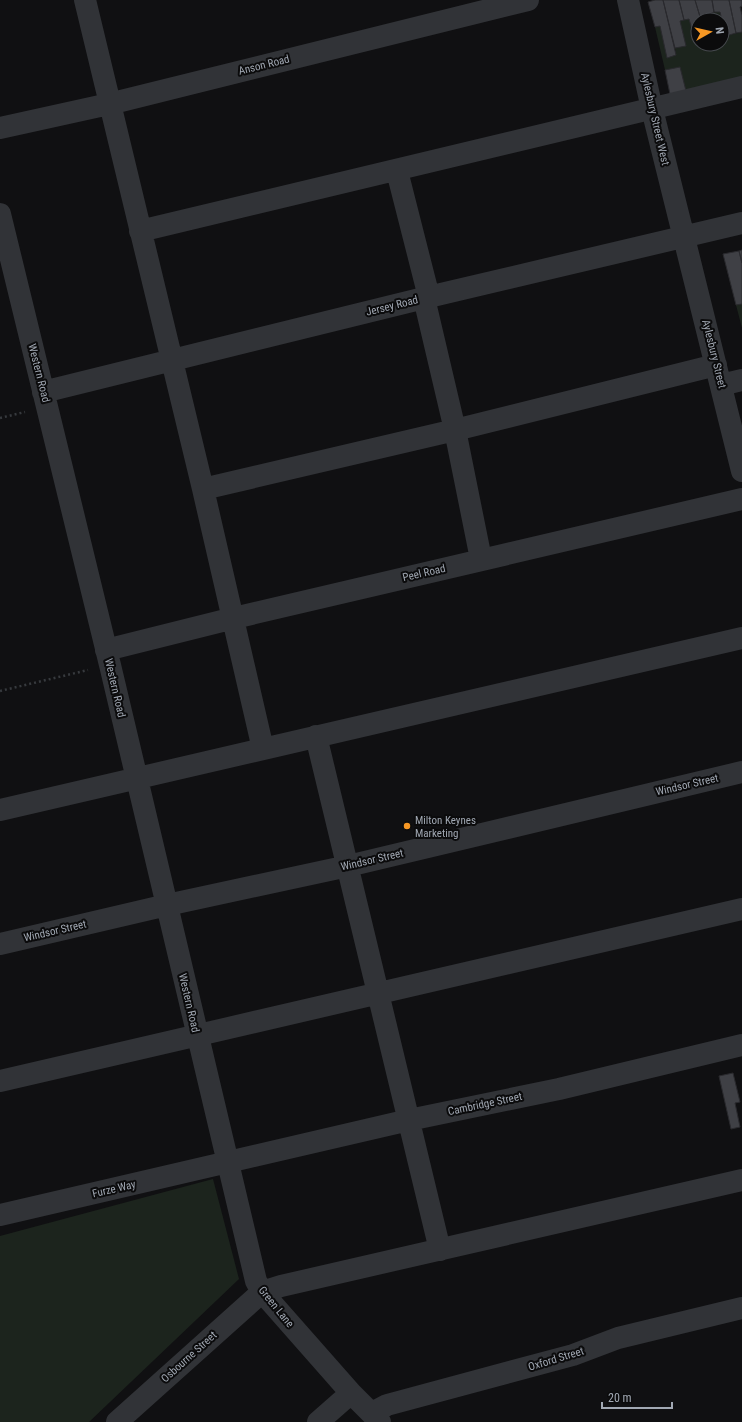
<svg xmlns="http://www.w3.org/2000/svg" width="742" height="1422" viewBox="0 0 742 1422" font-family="'Roboto Condensed',sans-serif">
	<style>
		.green { fill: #1c241d }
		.building { fill: #3f4045; stroke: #2a2a2e }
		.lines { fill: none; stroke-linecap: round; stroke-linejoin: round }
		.path { stroke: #373a3e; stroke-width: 2.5; stroke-dasharray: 2 3; stroke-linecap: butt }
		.minor { stroke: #313337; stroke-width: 22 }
		.poi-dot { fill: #f69724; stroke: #0b0b0c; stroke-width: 1.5 }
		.labels { text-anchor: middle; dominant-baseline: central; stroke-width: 4; stroke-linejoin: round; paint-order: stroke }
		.street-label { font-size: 11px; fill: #a1a8b3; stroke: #0b0b0c }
		.poi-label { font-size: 11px; fill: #a1a8b3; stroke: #0b0b0c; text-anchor: start }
	</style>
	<rect width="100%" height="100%" fill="#101012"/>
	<path class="green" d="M714,12H720L722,20H711L709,14Z
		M689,19L696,43L698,42V44H722V21L726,36L742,32V81L687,95L680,67L665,70L655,27L660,26L667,58L676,55L675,48L686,46L680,21Z
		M742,304V328L736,305Z
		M213,1179L239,1279L89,1422H0V1236Z"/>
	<path class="building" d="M655,0H663L676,55L667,58L660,26L655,27L648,2Z
		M663,0H679L684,20L680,21L686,46L675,48Z
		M679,0H695L701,20H698V42L696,43L689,19L684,20Z
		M695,0H712L714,12L709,14L711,20H701Z
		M712,0H729L736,33L726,36L720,12H714Z
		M729,0H742V6L740,7L742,15V32L736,33Z
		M680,67L687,95L671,99L665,70Z
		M742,250V263L739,251Z
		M739,251L742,263V304L736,305L723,254Z
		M733,1073L740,1102L735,1103L740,1127L731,1129L719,1076Z"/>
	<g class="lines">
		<path class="path" d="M0,418L25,412
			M0,691L88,670"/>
		<path class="minor" d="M85,0L203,489L263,749
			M628,0L652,109L742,471
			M0,128L109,104L528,0
			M397,171L429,297
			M0,214L110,665L256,1281L262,1292L351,1393L380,1422
			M140,231L742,87
			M424,298L455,430L481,559
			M721,385L742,380
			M43,392L424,298L742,223
			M203,489L455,430L716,365
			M106,650L234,618L742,499
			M316,736L440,1250
			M0,810L742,638
			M0,944L167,905L348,866L742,772
			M0,1081L742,909
			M0,1215L409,1120L559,1089L742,1045
			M372,1413L387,1405L573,1355L618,1338L742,1308
			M117,1422L262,1292L281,1286L742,1180
			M318,1422L351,1393"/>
	</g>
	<circle class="poi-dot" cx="407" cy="826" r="4"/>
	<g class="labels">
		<g class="street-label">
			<text transform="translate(264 65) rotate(-14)">Anson Road</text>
			<text transform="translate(655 119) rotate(77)">Aylesbury Street West</text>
			<text transform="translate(392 306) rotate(-14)">Jersey Road</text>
			<text transform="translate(714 354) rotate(76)">Aylesbury Street</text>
			<text transform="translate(39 373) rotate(76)">Western Road</text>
			<text transform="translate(424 573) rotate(-13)">Peel Road</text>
			<text transform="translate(115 688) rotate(77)">Western Road</text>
			<text transform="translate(687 785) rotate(-13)">Windsor Street</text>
			<text transform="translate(372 860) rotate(-13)">Windsor Street</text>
			<text transform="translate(55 931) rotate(-13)">Windsor Street</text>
			<text transform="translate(189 1003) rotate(77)">Western Road</text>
			<text transform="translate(485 1104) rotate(-12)">Cambridge Street</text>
			<text transform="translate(114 1189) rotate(-13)">Furze Way</text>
			<text transform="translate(276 1307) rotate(51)">Green Lane</text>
			<text transform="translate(189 1357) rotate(-42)">Osbourne Street</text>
			<text transform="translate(556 1359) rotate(-17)">Oxford Street</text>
		</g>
		<g class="poi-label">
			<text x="415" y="820">Milton Keynes<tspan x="415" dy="13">Marketing</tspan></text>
		</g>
	</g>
	<g transform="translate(710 32) rotate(82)"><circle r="19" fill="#0b0b0c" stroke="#474a4f"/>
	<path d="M0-3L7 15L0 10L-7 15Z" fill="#f69724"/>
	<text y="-6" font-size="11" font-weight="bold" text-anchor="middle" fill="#a1a8b3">N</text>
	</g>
	<path d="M602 1402v6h70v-6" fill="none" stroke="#a1a8b3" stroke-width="2"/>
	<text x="608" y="1402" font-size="12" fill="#a1a8b3" stroke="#0b0b0c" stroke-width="3" paint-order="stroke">20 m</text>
</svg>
